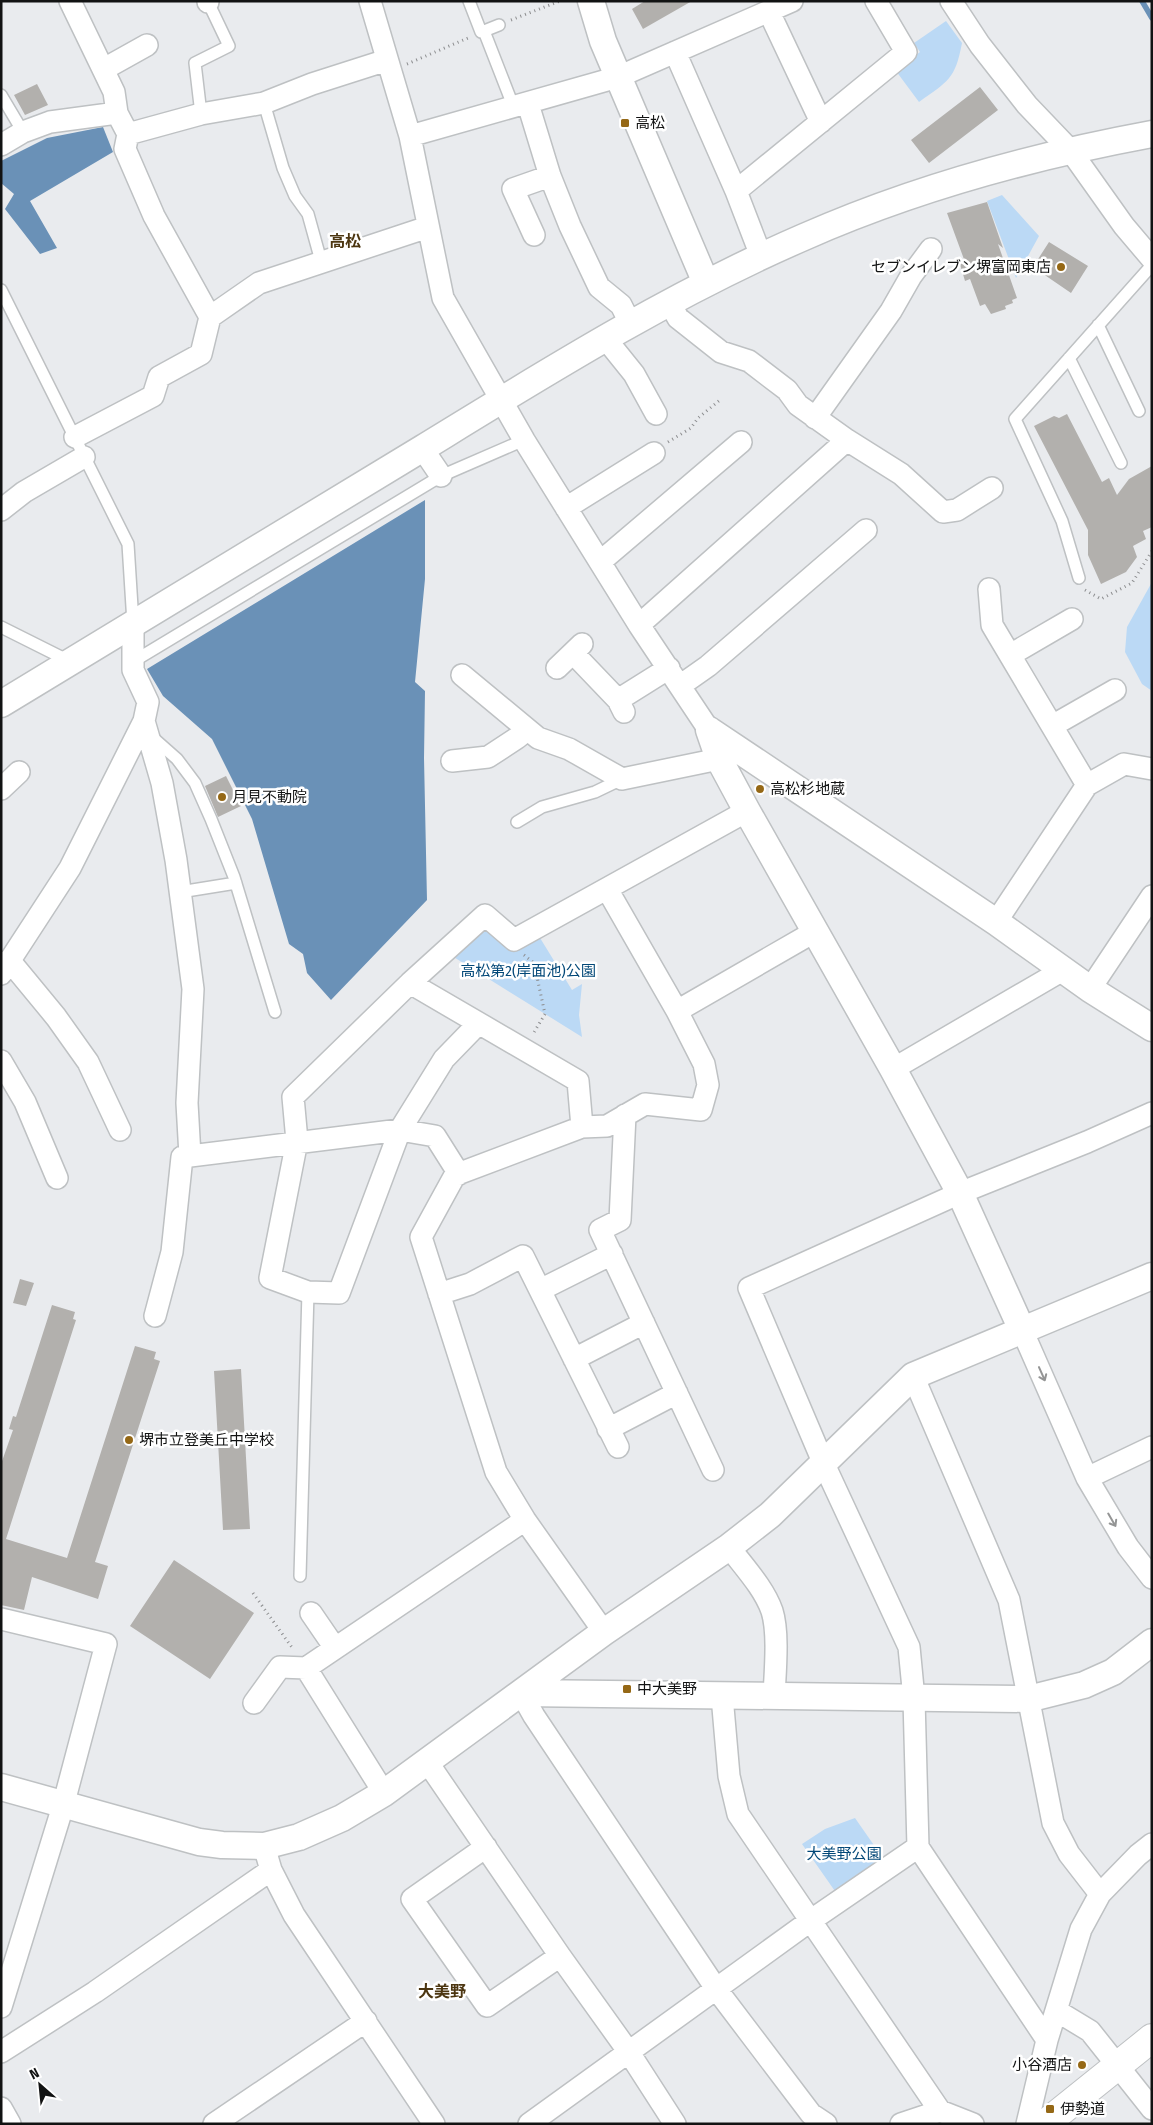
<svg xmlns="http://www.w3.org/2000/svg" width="1153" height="2125" viewBox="0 0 1153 2125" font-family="'Fira Sans Condensed','Noto Sans JP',sans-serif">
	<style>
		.green { fill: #bbd9f5 }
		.water { fill: #6a91b7 }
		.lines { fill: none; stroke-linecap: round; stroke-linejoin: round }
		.stream { stroke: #6a91b7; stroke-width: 5.5 }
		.building { fill: #b2b0ad }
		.service-casing { stroke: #bec1c3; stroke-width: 14 }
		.minor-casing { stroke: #bec1c3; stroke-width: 24 }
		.tertiary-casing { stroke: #bec1c3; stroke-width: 29 }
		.primary-casing { stroke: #bec1c3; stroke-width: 30 }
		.path { stroke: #8c8d8f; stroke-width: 3; stroke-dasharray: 1 4; stroke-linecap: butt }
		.service { stroke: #fff; stroke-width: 11 }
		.minor { stroke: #fff; stroke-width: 21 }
		.tertiary { stroke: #fff; stroke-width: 26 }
		.primary { stroke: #fff; stroke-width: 28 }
		.oneway { stroke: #949595 }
		.poi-dot { fill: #956816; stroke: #fff; stroke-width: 2 }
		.labels { text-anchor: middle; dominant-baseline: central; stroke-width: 5; stroke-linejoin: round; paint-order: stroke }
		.poi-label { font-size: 15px; fill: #121313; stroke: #fff; text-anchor: start }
		.park-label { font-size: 15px; fill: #034878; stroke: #fff }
		.neighbourhood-label { font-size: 16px; font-weight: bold; fill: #4c3611; stroke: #fff }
	</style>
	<rect width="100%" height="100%" fill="#e9ebee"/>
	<path class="green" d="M946,21L962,43C955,80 948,81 919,102L896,71L920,52L914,43Z
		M1002,195L1039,236L1016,278L987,201Z
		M1152,582V691L1142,684L1125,652L1127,627Z
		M484,927L537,933L572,990L582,984L579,1015L582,1037L452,956Z
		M855,1818L885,1861L837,1894L802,1844L825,1829Z"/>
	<path class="water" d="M103,127L113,152L30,201L57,248L40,254L5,209L14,194L1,183V161L47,138Z
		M425,500V579L415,682L425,691L424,758L427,900L331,1000L307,973L303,954L289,944L252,819L212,739L163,696L147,669Z"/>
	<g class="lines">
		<path class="stream" d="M1142,1L1152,18"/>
	</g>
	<path class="building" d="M645,1H692L643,29L632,9Z
		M37,84L48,105L25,115L14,95Z
		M980,87L998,110L929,163L911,140Z
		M987,202L1003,248L998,244L1017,298L1012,300L1013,303L1005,306L1006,309L991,314L985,304L980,306L970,279L965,281L960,264L965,262L947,213Z
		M1049,242L1088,266L1071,293L1033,267Z
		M1067,414L1102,482L1109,478L1117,495L1129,479L1152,466V527L1143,531L1146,539L1133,546L1137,557L1126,572L1101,584L1088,555V530L1034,426L1054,416L1059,418Z
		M226,776L241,806L218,817L205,786Z
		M20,1279L34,1283L26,1306L13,1303Z
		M52,1305L75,1312L73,1319L76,1320L6,1539L67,1558L135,1346L156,1352L154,1359L160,1361L95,1562L108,1566L98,1599L32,1577L24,1610L1,1605V1464L13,1430L9,1429L13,1416L16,1417Z
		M241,1369L250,1529L223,1530L214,1371Z
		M174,1560L254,1613L210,1679L130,1626Z"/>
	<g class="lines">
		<g class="service-casing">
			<path id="service" d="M469,1L481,32
				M499,25L484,31L514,108
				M1,95L23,132
				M264,103L283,168L295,196L308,214L321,261
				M201,114L195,63L229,46L208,2
				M1,290L128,544L133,623
				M1098,325L1139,411
				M1069,358L1121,463
				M1079,578L1062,521L1015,419L1152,265
				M1,627L69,661
				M134,661L441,476L524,440
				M151,736L177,759L195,783L211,819L234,877L275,1012
				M517,822L542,807L595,792L622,779
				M180,892L236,883
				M300,1576L308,1292"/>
		</g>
		<g class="minor-casing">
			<path id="minor" d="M70,1L114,92L117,113
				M208,1V2
				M370,1L410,136L443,298L524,440L639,625L709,730
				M951,1L980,45L1027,105L1070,150L1124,226L1152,259
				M769,12L821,122
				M675,52L736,191L761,256
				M104,69L147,45
				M528,104L550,176L570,226L599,287L621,305L630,323
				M128,134L201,114L264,103L312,84L387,60
				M410,136L618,77L792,1
				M1,145L23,132L50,122L117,113L128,134L125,149L154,216L210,317L201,354L159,377L153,396L75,437
				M736,191L906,52L876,1
				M534,235L513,189L550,176
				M669,302L678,318L721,352L749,361L787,390L798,405L847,440L901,474L943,512L957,510L992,488
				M210,317L259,283L428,227
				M605,338L634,374L656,414
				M815,418L891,311L911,276L931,249
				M422,448L441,476
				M566,508L654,453
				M1,510L24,492L84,457
				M600,562L741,442
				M989,589L992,625L1087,785
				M639,625L847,440
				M573,653L618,700L624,712
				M1010,655L1072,619
				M557,668L582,644
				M462,675L538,738L569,749L622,779L719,759
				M681,685L708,666L866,530
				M618,700L669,668
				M144,721L162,783L176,860L193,989L187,1103L190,1156
				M1052,726L1115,690
				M452,761L488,757L517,738L527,730
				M1,789L19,772
				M996,922L1087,785L1124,764L1152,769
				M9,960L56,1017L88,1062L120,1130
				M1,974L70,868L144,721L148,702L133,670V625
				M410,983L578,1081L582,1127
				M1090,989L1152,896
				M677,1011L814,932
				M478,1024L444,1059L400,1130L339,1293L308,1292L270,1278L297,1141L293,1097L410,983L485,915L514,940L747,811
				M1,1061L25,1102L57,1178
				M893,1069L1063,970
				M625,1115L620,1220L600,1230L713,1470
				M540,1290L612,1254
				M439,1294L470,1284L523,1256L618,1447
				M155,1316L172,1252L182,1157L400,1130L435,1136L459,1174
				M1022,1330L1087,1478L1128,1547L1152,1578
				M574,1359L644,1323
				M913,1376L1009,1600L1053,1823L1069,1854L1100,1894
				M608,1429L677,1393
				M1087,1478L1152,1447
				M729,1547C744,1567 764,1588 772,1611C779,1633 775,1673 774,1696
				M311,1613L335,1648
				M1,1619L106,1644L63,1806L1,2007
				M604,1632L525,1520L496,1472L421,1237L455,1175L582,1127L607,1126L645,1104L701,1110L708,1085L704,1064L677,1011L607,889
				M521,1693L534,1716L717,1990L811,2114L826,2124
				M722,1696L729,1776L738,1814L940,2111
				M254,1703L280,1667L306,1668
				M428,1763L560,1956L628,2051L675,2124
				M384,1793L306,1668L525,1520
				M264,1846L271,1870L294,1915L434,2124
				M486,1847L412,1899L487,2006L560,1956
				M918,1847L1047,2040
				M1057,2011L1090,2031L1152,2109
				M1,2052L95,1992L271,1870
				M1,2108L10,2124
				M214,2124L366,2021
				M529,2124L810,1921L918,1847L914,1699L909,1647L823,1462L749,1288L960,1193L1087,1142L1152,1113
				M901,2124L940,2111L973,2124
				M1027,2124L1047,2040L1081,1929L1100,1894L1138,1855L1152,1844"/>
		</g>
		<g class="tertiary-casing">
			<path id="tertiary" d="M591,1L603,41L706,283
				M1,704C143,619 283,533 423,448C547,372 670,295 804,237C915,188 1033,156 1152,134
				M709,730L719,759L747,811L893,1069L960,1193L1022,1330
				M709,730L996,922L1090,989L1152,1028
				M521,1693L1028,1699L1084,1685L1113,1672L1152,1642
				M1,1787L199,1842L222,1845L264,1846L299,1837L342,1818L384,1793L604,1632L729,1547L770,1515L913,1376L1152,1276"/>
		</g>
		<g class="primary-casing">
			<path id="primary" d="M1045,2124L1152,2038"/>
		</g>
		<path class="path" d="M511,20L560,1
			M407,64L468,38
			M668,442L691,428L698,418L720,400
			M1085,590L1101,599L1132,583L1152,551
			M524,955L534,963L545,1014L533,1034
			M253,1593L293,1649"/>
		<use href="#service" class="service"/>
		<use href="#minor" class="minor"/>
		<use href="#tertiary" class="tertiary"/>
		<use href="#primary" class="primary"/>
	</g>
	<defs><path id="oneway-shaft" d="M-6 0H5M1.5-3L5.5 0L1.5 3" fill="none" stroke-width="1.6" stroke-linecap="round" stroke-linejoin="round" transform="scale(1.25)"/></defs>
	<g class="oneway">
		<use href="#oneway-shaft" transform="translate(1042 1374) rotate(66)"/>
		<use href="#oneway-shaft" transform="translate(1112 1520) rotate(60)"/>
	</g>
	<g class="poi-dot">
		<rect x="620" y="118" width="10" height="10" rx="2.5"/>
		<circle cx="1061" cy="267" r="5"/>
		<circle cx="760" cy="789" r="5"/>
		<circle cx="222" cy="797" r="5"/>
		<circle cx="129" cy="1440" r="5"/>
		<rect x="622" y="1684" width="10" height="10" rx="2.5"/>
		<circle cx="1082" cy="2065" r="5"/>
		<rect x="1045" y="2104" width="10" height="10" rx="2.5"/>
	</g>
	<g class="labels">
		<g class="poi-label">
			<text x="635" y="123">高松</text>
			<text x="1051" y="267" text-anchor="end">セブンイレブン堺富岡東店</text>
			<text x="770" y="789">高松杉地蔵</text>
			<text x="232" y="797">月見不動院</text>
			<text x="139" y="1440">堺市立登美丘中学校</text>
			<text x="637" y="1689">中大美野</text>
			<text x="1072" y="2065" text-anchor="end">小谷酒店</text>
			<text x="1060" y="2109">伊勢道</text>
		</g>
		<g class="park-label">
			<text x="528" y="971">高松第2(岸面池)公園</text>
			<text x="844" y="1854">大美野公園</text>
		</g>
		<g class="neighbourhood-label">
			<text x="345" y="241">高松</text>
			<text x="442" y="1991">大美野</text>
		</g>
	</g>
	<rect width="1153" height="2125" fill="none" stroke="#121313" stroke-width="5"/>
	<g transform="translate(40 2085) rotate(333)" stroke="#ffffff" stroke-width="4" paint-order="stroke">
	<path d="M0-4L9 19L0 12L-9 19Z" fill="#121313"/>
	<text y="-8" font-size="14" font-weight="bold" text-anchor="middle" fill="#121313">N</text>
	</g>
</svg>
